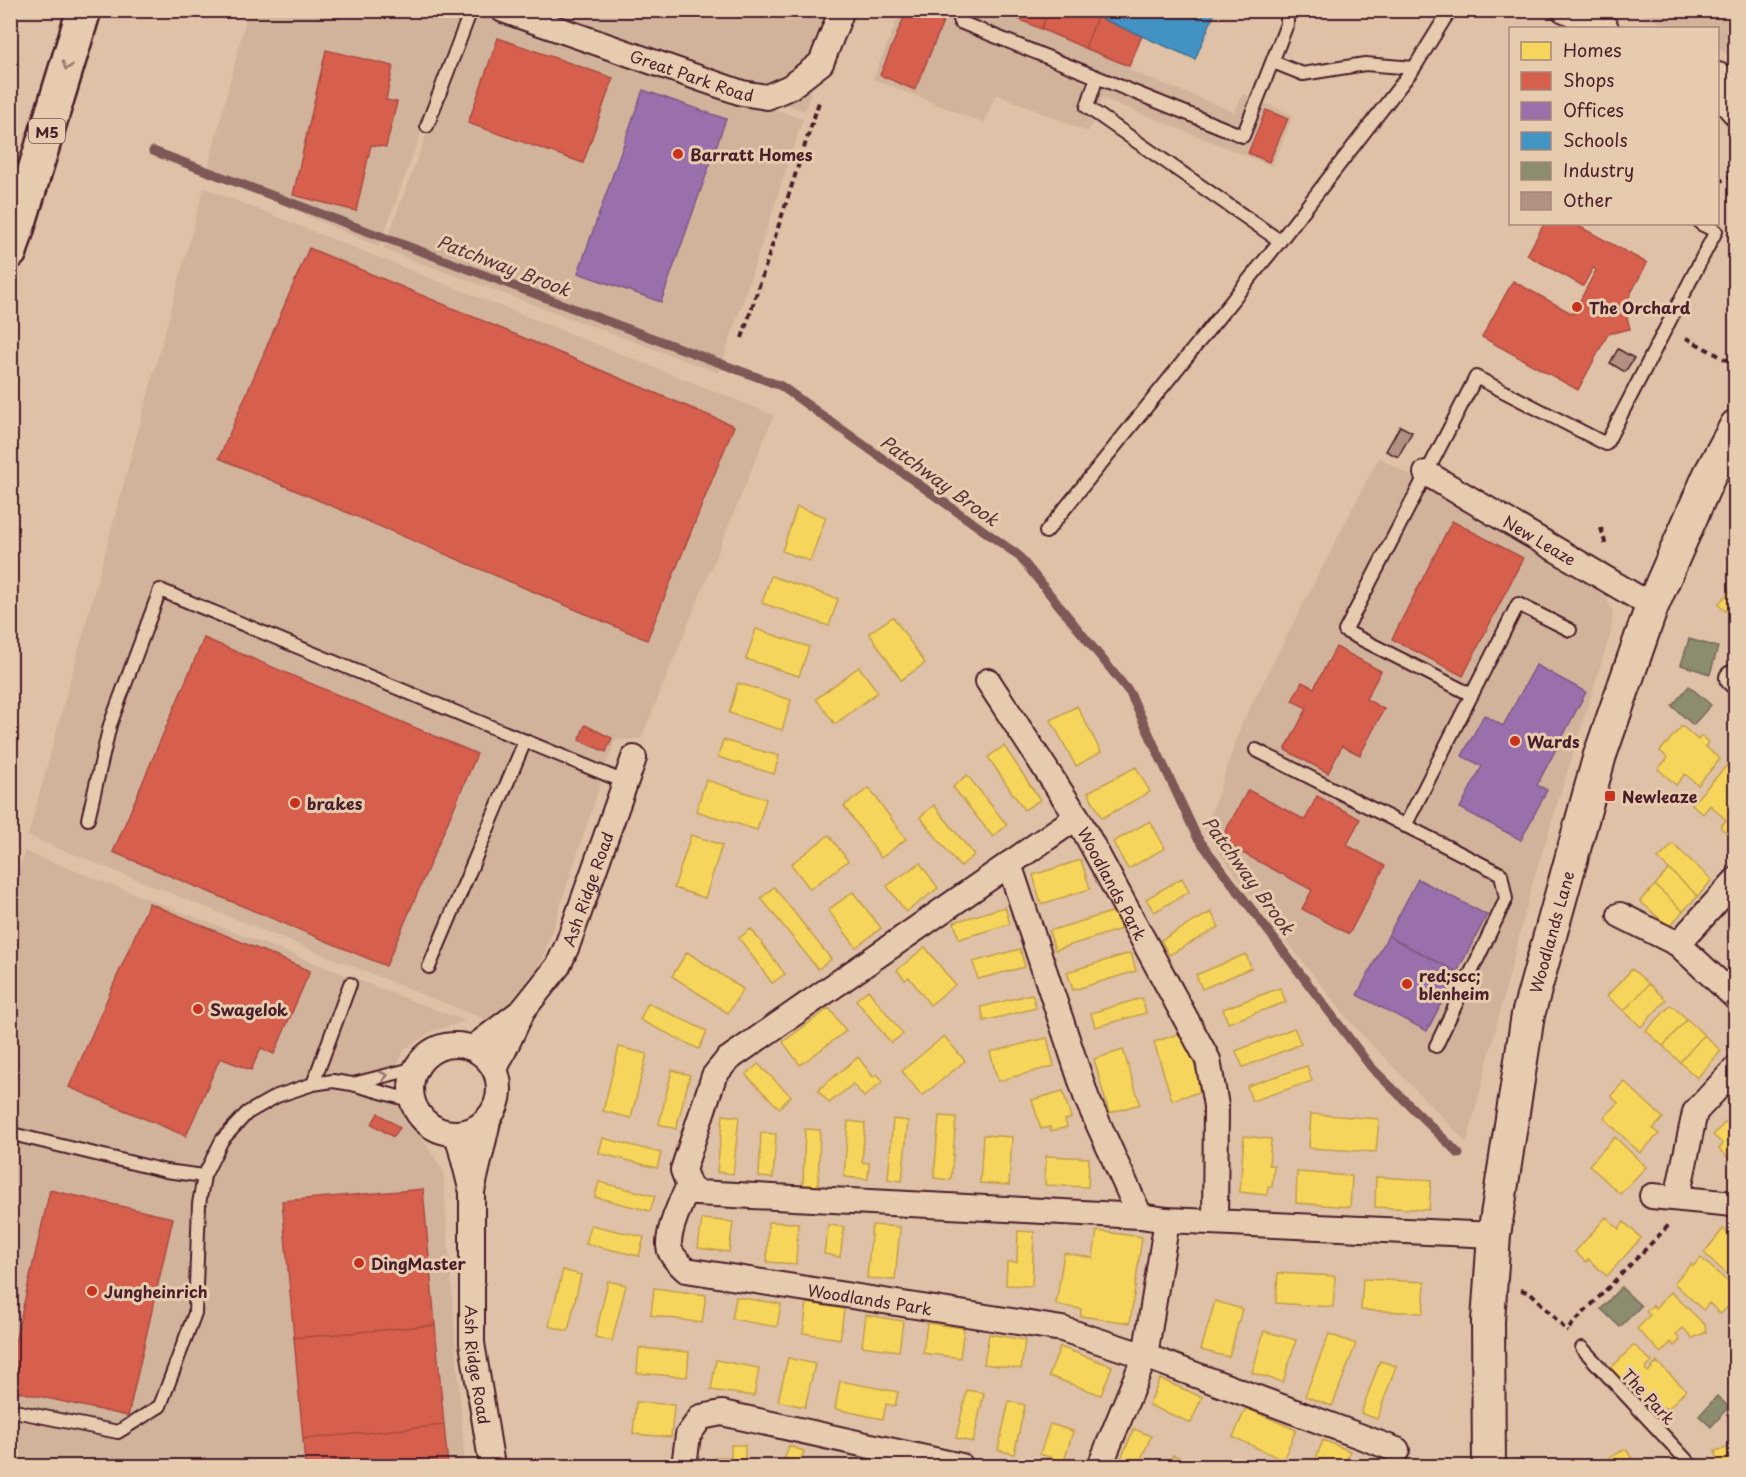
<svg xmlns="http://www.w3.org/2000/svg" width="1746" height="1477" viewBox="0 0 1746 1477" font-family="'Playpen Sans',sans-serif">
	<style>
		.built { fill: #d1b39b }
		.homes { fill: #f6d55c; stroke: #c29e4d; stroke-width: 1.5 }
		.shops { fill: #d6604d; stroke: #ac4c43; stroke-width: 1.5 }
		.offices { fill: #9970ab; stroke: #815885; stroke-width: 1.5 }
		.schools { fill: #4393c3; stroke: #457095; stroke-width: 1.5 }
		.industry { fill: #8c8c6e; stroke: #786b5a; stroke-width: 1.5 }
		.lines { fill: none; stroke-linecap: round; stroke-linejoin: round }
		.stream { stroke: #7e5857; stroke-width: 9 }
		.building { fill: #b29182; stroke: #4a1f2b; stroke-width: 1.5 }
		.service-casing { stroke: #4a1f2b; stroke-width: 16 }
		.minor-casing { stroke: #4a1f2b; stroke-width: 28 }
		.tertiary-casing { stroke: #4a1f2b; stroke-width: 36 }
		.motorway-casing { stroke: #4a1f2b; stroke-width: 38 }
		.path { stroke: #4a1f2b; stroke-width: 4; stroke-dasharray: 6 4.5; stroke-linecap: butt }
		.service { stroke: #e7cbae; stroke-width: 12 }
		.minor { stroke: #e7cbae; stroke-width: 24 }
		.tertiary { stroke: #e7cbae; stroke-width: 32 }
		.motorway { stroke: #e7cbae; stroke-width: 33 }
		.oneway { stroke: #98756c }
		.poi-dot { fill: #c8321e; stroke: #e7cbae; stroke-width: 2 }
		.labels { text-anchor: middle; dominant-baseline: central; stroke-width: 6; stroke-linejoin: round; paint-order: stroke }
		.shield { fill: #e7cbae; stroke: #795352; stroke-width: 1.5 }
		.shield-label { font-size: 15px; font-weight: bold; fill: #4a1f2b }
		.street-label { font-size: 16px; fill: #4a1f2b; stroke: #e7cbae }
		.poi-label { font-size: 16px; font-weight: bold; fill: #4a1f2b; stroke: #e7cbae; text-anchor: start }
		.water-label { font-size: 18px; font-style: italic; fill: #5b323a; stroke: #e7cbae }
	</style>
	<rect width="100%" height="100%" fill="#dec1a6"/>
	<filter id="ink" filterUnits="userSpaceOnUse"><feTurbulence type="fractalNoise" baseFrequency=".0167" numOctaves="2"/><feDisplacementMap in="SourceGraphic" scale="12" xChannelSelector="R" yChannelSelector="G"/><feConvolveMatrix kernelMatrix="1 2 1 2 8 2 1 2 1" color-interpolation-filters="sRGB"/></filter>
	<g filter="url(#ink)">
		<path class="built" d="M248,11H466L379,247L207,172Z
			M473,11H490L803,119L719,373L383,249Z
			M513,11H833L805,111Z
			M901,11H1085L1143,35L1129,70L1235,112L1243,94L1293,115L1272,166L1102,98L1088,132L996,94L984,123L873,79Z
			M1634,11H1735V48L1732,56L1718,49V28H1673Z
			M204,188L774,415L641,739L615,740L541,964L494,1023L28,836Z
			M1379,457L1605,595L1613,613L1611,632L1532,885L1467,1143L1351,1023L1252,897L1205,832L1242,723Z
			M24,851L465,1021L430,1032L404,1050L389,1086L443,1171L465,1466H11L10,907Z"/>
		<path class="homes" d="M797,507L826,517L810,561L782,551Z
			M771,576L838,599L829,626L762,603Z
			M1736,585V611L1730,606L1725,611L1718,604Z
			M893,617L925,663L901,680L869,633Z
			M756,629L809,647L799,676L746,659Z
			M859,667L878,692L835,724L816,699Z
			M738,683L791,700L782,730L729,713Z
			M1077,706L1101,752L1076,766L1051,720Z
			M1682,726L1698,740L1701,736L1708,742L1705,746L1720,759L1698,785L1685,774L1676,785L1658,769L1668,758L1660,751Z
			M723,740L779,756L774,774L718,757Z
			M1004,746L1040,800L1024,810L988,757Z
			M1727,765L1736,772V835L1733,838L1720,827L1726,820L1710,805L1703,814L1692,804Z
			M1136,767L1150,792L1102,818L1088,792Z
			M967,775L1007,825L993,837L953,787Z
			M706,780L766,799L757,830L696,811Z
			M869,788L906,839L881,858L844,806Z
			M934,805L974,855L960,867L920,817Z
			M1150,821L1165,848L1128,869L1113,842Z
			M691,835L722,845L705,898L674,888Z
			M829,835L848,861L810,889L791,864Z
			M1673,844L1712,880L1698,896L1658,859Z
			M1081,860L1090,889L1041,904L1033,875Z
			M920,863L938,888L906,912L887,886Z
			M1669,869L1698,896L1683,911L1655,885Z
			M1182,878L1189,892L1154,912L1146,899Z
			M1655,885L1683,911L1669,927L1640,901Z
			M774,887L831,959L818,969L761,898Z
			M853,892L881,928L856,947L828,910Z
			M1005,907L1010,924L959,939L954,922Z
			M1115,911L1121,929L1055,950L1049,931Z
			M1211,912L1219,927L1169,955L1161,940Z
			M751,929L785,974L772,983L739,938Z
			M925,947L955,985L930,1005L909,977L905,980L897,970Z
			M1020,949L1025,967L978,979L973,962Z
			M687,952L743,989L728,1013L672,976Z
			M1131,953L1136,971L1073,990L1067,972Z
			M1246,954L1251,968L1202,989L1196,975Z
			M1632,969L1649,984L1624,1011L1607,996Z
			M1649,984L1666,1000L1641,1027L1624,1011Z
			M1280,988L1286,1002L1228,1023L1223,1009Z
			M868,990L903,1034L891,1043L856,1000Z
			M1032,994L1036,1008L984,1021L981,1007Z
			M1142,998L1146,1013L1095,1027L1091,1013Z
			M648,1003L707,1031L699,1049L640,1020Z
			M1671,1005L1687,1019L1663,1046L1646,1031Z
			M829,1008L846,1031L800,1065L783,1042Z
			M1687,1019L1704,1035L1680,1062L1663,1046Z
			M1294,1028L1301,1044L1243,1067L1236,1051Z
			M1184,1032L1203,1091L1172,1100L1154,1042Z
			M1704,1035L1721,1051L1697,1078L1680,1062Z
			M944,1036L965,1061L922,1096L902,1071Z
			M1047,1038L1054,1066L998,1081L990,1052Z
			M619,1047L647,1054L631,1118L603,1111Z
			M1123,1050L1140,1104L1109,1113L1094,1059Z
			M858,1057L873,1077L877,1074L883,1081L864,1097L853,1084L829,1103L818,1090Z
			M758,1064L791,1096L779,1108L746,1075Z
			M1307,1066L1312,1081L1252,1101L1247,1086Z
			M672,1070L690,1075L676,1129L659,1124Z
			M1624,1081L1663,1118L1653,1129L1659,1134L1640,1153L1604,1118L1618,1103L1611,1096Z
			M1063,1091L1071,1118L1065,1120L1067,1127L1051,1131L1050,1127L1041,1129L1032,1100Z
			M1736,1111V1155L1731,1160L1719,1149L1723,1144L1713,1135Z
			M1311,1114L1379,1119L1376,1152L1309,1148Z
			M723,1115L739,1117L733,1174L717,1172Z
			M939,1116L956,1117L951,1180L934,1178Z
			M893,1119L908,1121L902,1181L888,1179Z
			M848,1121L865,1123L862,1162L869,1163L868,1179L844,1177Z
			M805,1129L820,1130L818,1186L803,1185Z
			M761,1133L776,1134L773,1178L759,1177Z
			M983,1135L1012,1137L1009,1185L980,1183Z
			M1244,1136L1271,1139L1269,1165H1274L1272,1187H1268L1267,1195L1240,1192Z
			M1615,1137L1646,1167L1620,1194L1589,1165Z
			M603,1138L661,1153L657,1168L599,1153Z
			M1046,1156L1089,1158L1088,1187L1045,1185Z
			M1297,1172L1352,1176L1350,1207L1296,1203Z
			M1376,1177L1431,1180L1429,1210L1375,1207Z
			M599,1182L655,1196L650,1211L595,1197Z
			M1606,1217L1619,1229L1624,1222L1641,1238L1607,1276L1588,1259L1586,1262L1575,1252Z
			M702,1219L733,1222L729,1252L698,1248Z
			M768,1222L798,1223L796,1264L767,1262Z
			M591,1225L644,1237L639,1256L586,1244Z
			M828,1225L844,1227L840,1257L824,1254Z
			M872,1225L900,1227L895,1280L867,1278Z
			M1723,1229L1731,1237L1736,1232V1283L1704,1253Z
			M1018,1231L1034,1232L1032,1286L1006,1285L1007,1262H1017Z
			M1097,1231L1142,1237L1130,1323L1081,1316V1309L1056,1305L1064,1253L1093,1258Z
			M1701,1258L1736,1289V1298L1721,1314L1709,1303L1703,1310L1674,1283L1691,1264L1693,1266Z
			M563,1270L581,1275L568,1331L549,1326Z
			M1278,1273L1335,1276L1333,1307L1276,1303Z
			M1363,1279L1425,1282L1423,1313L1361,1310Z
			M608,1281L626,1285L612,1341L595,1337Z
			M654,1288L706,1295L702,1323L651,1315Z
			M1671,1292L1705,1325L1706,1332L1693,1338L1683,1328L1676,1335L1680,1340L1674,1346L1671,1342L1661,1353L1637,1329L1650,1315L1646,1312L1653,1305L1655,1308Z
			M736,1297L781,1304L777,1327L732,1319Z
			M1215,1301L1242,1309L1229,1357L1201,1350Z
			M807,1303L844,1309L840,1339L803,1333Z
			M866,1315L903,1321L899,1351L862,1346Z
			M927,1323L964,1328L960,1358L923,1353Z
			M1264,1331L1296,1340L1283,1382L1252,1373Z
			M989,1334L1025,1340L1021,1369L984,1364Z
			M1329,1334L1356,1344L1332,1406L1305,1396Z
			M1634,1345L1652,1362L1645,1369L1648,1372L1657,1362L1686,1390L1667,1410L1664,1407L1655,1417L1608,1371Z
			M1060,1347L1112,1366L1101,1395L1049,1376Z
			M639,1348L689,1352L687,1377L637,1373Z
			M788,1358L815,1364L805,1407L778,1401Z
			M716,1360L759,1368L754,1396L711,1390Z
			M1380,1361L1396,1366L1377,1419L1361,1413Z
			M1160,1379L1202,1397L1191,1423L1149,1405Z
			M840,1381L898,1392L895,1406L886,1404L883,1419L835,1409Z
			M967,1390L984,1393L973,1442L956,1438Z
			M1009,1401L1025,1405L1014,1454L998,1450Z
			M636,1402L674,1405L671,1437L633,1434Z
			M1246,1408L1296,1430L1283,1460L1233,1437Z
			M1050,1424L1073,1431L1064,1462L1040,1454Z
			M1134,1429L1151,1436L1138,1466H1118Z
			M1323,1440L1350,1451L1344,1466H1313Z
			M731,1445H745V1466H716V1457H731Z
			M789,1446L804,1451L799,1466H782Z
			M1736,1446V1466H1718L1715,1451Z
			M1626,1449L1636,1466H1594Z
			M1173,1455L1188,1461L1186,1466H1168Z"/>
		<path class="shops" d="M907,10H948L915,90L880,75Z
			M998,10H1049L1041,29Z
			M1049,10H1082L1097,17L1085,48L1041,29Z
			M1097,17L1142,36L1129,66L1085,48Z
			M498,38L613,78L583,163L468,123Z
			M326,50L393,66L386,100L397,102L386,147L371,145L356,211L293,195Z
			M1266,110L1288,119L1269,162L1248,153Z
			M1544,224H1575L1647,263L1624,306L1630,329L1608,334L1578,390L1482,337L1513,281L1573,314L1596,270L1593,268L1583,286L1527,255Z
			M309,248L734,426L647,640L219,458Z
			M1452,521L1523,558L1463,676L1392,639Z
			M204,638L477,754L386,966L113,852Z
			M1336,647L1381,671L1366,699L1384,709L1360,755L1342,746L1328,773L1285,750L1307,708L1292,701L1302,682L1314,688Z
			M585,725L612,738L606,752L579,740Z
			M1248,790L1305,820L1317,796L1360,819L1347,845L1385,866L1349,934L1302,909L1312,890L1220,841Z
			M149,903L310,971L274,1054L261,1048L251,1070L220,1058L186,1136L69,1087Z
			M378,1113L400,1128L393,1137L372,1124Z
			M423,1189L435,1325L294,1338L282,1201Z
			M50,1190L173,1218L128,1416L10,1390V1364Z
			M435,1325L444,1425L303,1439L294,1338Z
			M444,1425L448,1466H305L303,1439Z"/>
		<path class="offices" d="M643,90L726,119L661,302L578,273Z
			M1536,665L1586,692L1537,785L1547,790L1521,840L1460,808L1482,766L1462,756L1484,715L1503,726Z
			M1418,879L1487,915L1457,972L1388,936Z
			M1388,936L1457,972L1427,1031L1357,995Z"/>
		<path class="schools" d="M1082,10H1216L1195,59Z"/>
		<path class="industry" d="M1689,639L1718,647L1710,674L1681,665Z
			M1689,686L1711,705L1693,725L1672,706Z
			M1621,1287L1641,1306L1620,1327L1601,1309Z
			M1717,1396L1729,1407L1711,1427L1699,1416Z"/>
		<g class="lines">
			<path class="stream" d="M153,151L781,386L1018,555L1130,693L1197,837L1371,1067L1459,1154"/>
		</g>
		<path class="building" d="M1618,349L1634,358L1625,372L1610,363Z
			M1400,426L1412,432L1398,457L1386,451Z"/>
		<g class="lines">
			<g class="service-casing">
				<path id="service" d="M960,22L1243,136L1287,24V10
					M1273,62L1303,74L1365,64L1414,68
					M1097,77L1087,107L1280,241
					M427,126L471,10
					M1046,532L1280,241L1414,68L1450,10
					M1472,695L1345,631L1476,377L1606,444L1716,231L1701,224
					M1256,750L1501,874L1506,899L1436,1046
					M88,819L110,725L160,590L627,783
					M1405,826L1518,604L1570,630
					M429,967L525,741
					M313,1084L350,984
					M353,1084L416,1068
					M12,1134L166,1171L204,1176
					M1582,1348L1692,1466
					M10,1410L118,1432L160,1406L195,1313L199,1204L204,1176L222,1140L247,1113L277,1096L313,1084L333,1081L352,1084L413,1101"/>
			</g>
			<g class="minor-casing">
				<g id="minor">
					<path id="s1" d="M503,10L742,93L767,97L790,87L821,63L842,10"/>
					<path d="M1564,10L1606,28"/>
					<path d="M1718,75L1736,82"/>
					<path d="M1718,94L1736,114"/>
					<path id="s2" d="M1426,473L1652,606"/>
					<path d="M1732,678L1736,682"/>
					<path id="s3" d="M988,681L1077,817L1208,1060L1216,1106L1215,1222"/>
					<path d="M1077,817L727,1060L714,1076L683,1170L689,1186L696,1193L1140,1216L1167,1220L1494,1235"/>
					<path d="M1009,864L1087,1099L1140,1216"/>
					<path d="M1620,915L1678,944L1736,998"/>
					<path d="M1678,944L1736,880"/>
					<circle cx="455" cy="1089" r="44"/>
					<path d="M473,1048L519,1013"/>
					<path id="s4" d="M495,1069L523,1010L558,966L567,946L634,758"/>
					<path id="s5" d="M489,1117L472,1191V1343L492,1466"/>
					<path d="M457,1133L471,1188"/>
					<path id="s6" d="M689,1186C681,1201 668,1230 669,1246C670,1256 679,1263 686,1270L1062,1329L1145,1356L1397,1450"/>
					<path d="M1652,1196L1733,1204L1736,1207"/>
					<path d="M1677,1198L1695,1112L1736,1068"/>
					<path d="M684,1466L688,1435L701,1417L722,1413L961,1466"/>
					<path d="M1100,1466L1145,1356L1167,1220"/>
				</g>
			</g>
			<g class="tertiary-casing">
				<g id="tertiary">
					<path id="s7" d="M1489,1466L1488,1321L1494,1235L1528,1015L1600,755L1652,606L1710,474L1736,426"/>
				</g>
			</g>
			<g class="motorway-casing">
				<path id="motorway" d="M10,252L84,10"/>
			</g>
			<path class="path" d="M1718,182L1736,174
				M742,338L819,102
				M1686,338L1736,365
				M1601,528L1606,546
				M1521,1290L1531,1293L1568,1332
				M1569,1328L1668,1226"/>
			<use href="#service" class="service"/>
			<use href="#minor" class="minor"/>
			<use href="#tertiary" class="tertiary"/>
			<use href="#motorway" class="motorway"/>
		</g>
		<defs><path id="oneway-chevron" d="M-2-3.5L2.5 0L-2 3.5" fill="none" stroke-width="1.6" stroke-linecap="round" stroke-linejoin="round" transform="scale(1.5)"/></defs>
		<g class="oneway">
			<use href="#oneway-chevron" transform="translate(67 66) rotate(107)"/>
			<use href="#oneway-chevron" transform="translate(384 1076) rotate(-14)"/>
		</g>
	</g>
	<g class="poi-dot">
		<circle cx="678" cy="154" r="6"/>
		<circle cx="1577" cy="307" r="6"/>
		<circle cx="1515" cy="741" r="6"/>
		<rect x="1604" y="790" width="12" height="12" rx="3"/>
		<circle cx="295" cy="803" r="6"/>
		<circle cx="1407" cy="984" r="6"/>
		<circle cx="198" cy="1009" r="6"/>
		<circle cx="359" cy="1263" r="6"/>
		<circle cx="92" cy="1291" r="6"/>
	</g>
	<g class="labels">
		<rect class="shield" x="29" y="119" width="36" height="24" rx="4.5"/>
		<g class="shield-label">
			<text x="47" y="131">M5</text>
		</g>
		<g class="street-label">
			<text stroke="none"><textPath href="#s1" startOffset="200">Great Park Road</textPath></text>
			<text stroke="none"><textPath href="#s2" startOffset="132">New Leaze</textPath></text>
			<text stroke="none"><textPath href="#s3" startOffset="238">Woodlands Park</textPath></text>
			<text stroke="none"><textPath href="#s4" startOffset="204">Ash Ridge Road</textPath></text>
			<text stroke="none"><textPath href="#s7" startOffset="540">Woodlands Lane</textPath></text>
			<text stroke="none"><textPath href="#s6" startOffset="280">Woodlands Park</textPath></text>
			<text stroke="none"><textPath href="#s5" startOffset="250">Ash Ridge Road</textPath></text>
			<text transform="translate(1649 1396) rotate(47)">The Park</text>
		</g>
		<g class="poi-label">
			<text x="690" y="154">Barratt Homes</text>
			<text x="1589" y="307">The Orchard</text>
			<text x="1527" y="741">Wards</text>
			<text x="1622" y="796">Newleaze</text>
			<text x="307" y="803">brakes</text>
			<text x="1419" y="975">red;scc;<tspan x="1419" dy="18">blenheim</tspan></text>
			<text x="210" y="1009">Swagelok</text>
			<text x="371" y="1263">DingMaster</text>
			<text x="104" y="1291">Jungheinrich</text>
		</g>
		<g class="water-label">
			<text transform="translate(504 265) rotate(21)">Patchway Brook</text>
			<text transform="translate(940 480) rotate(36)">Patchway Brook</text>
			<text transform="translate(1249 875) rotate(54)">Patchway Brook</text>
		</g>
	</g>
	<rect width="1746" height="1477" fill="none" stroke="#e7cbae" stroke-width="36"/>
	<rect x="18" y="18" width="1710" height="1441" fill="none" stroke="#4a1f2b" stroke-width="2" filter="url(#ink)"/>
	<rect x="1509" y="27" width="210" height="198" fill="#e7cbae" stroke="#a8867a" stroke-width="1.5"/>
	<rect x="1521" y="42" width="30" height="18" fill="#f6d55c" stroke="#a8867a" stroke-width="1.5"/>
	<text x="1563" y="57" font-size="18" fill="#4a1f2b">Homes</text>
	<rect x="1521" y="72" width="30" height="18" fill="#d6604d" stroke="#a8867a" stroke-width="1.5"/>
	<text x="1563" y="87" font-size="18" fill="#4a1f2b">Shops</text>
	<rect x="1521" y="102" width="30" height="18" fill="#9970ab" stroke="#a8867a" stroke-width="1.5"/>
	<text x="1563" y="117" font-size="18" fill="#4a1f2b">Offices</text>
	<rect x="1521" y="132" width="30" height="18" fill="#4393c3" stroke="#a8867a" stroke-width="1.5"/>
	<text x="1563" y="147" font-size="18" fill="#4a1f2b">Schools</text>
	<rect x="1521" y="162" width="30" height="18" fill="#8c8c6e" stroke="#a8867a" stroke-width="1.5"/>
	<text x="1563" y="177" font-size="18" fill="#4a1f2b">Industry</text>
	<rect x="1521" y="192" width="30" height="18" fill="#b29182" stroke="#a8867a" stroke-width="1.5"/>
	<text x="1563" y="207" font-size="18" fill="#4a1f2b">Other</text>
</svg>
